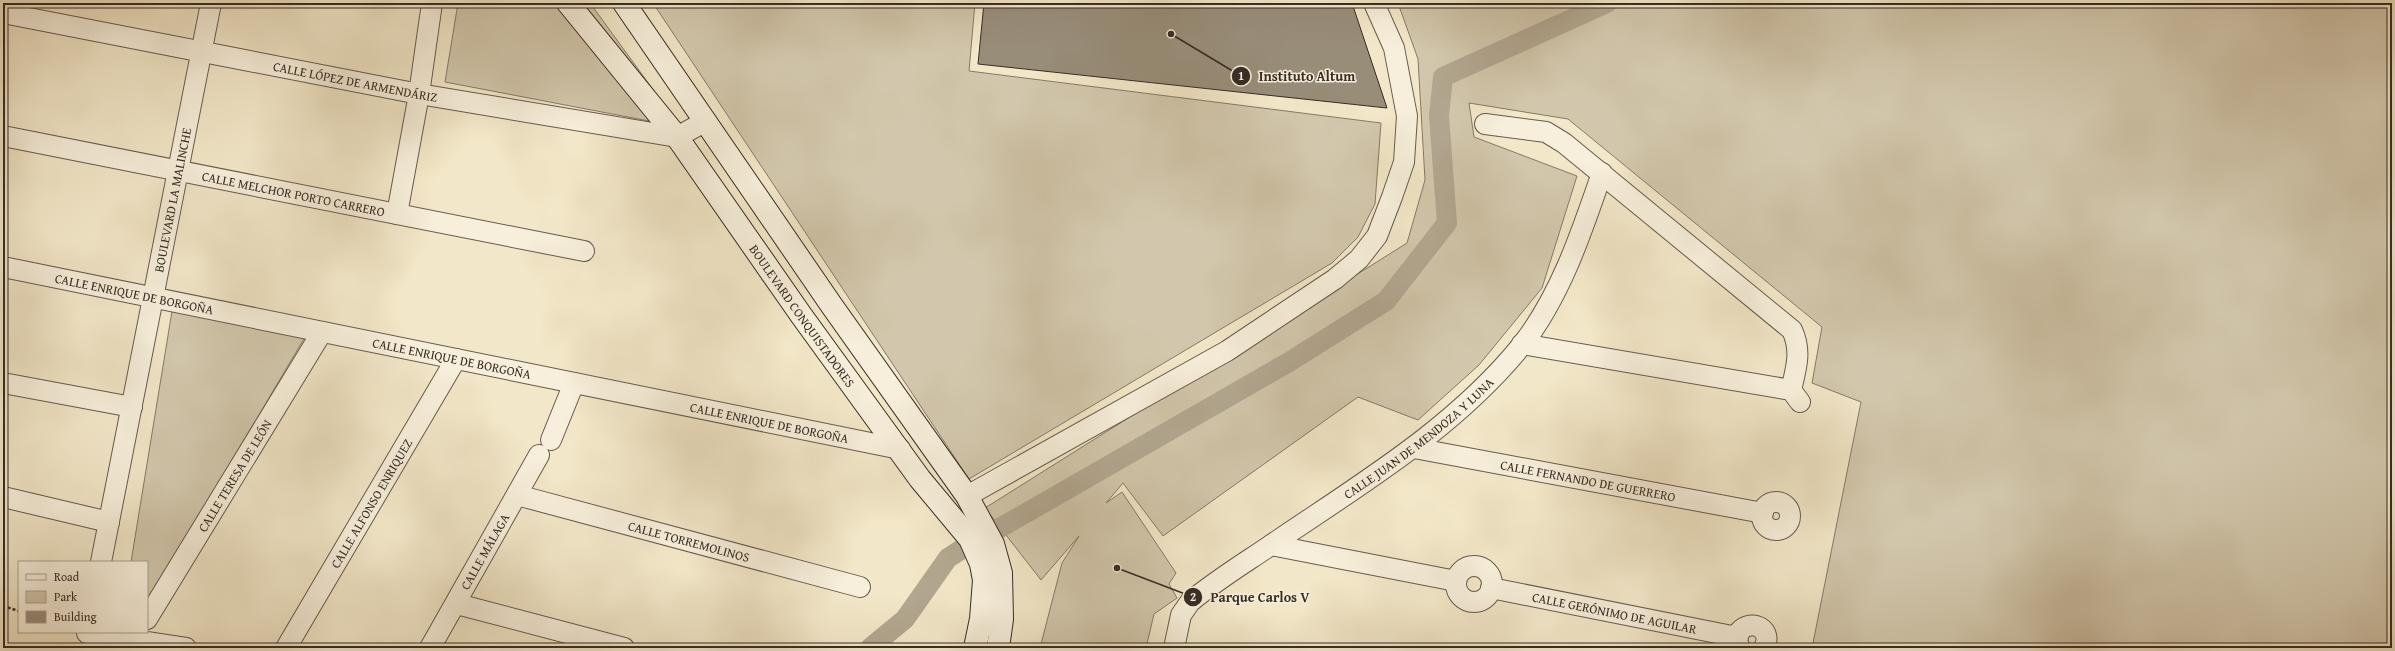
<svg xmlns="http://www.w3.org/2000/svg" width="2395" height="651" viewBox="0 0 2395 651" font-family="'Gentium Book Plus',serif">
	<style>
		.green { fill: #d2c7ac; stroke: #847a68 }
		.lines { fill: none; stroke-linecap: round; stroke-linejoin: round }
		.canal { stroke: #b2a790; stroke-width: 20 }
		.building { fill: #988d79; stroke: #362c24 }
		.street-casing { stroke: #655b4d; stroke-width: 22 }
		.secondary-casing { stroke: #362c24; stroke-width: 24 }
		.path { stroke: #362c24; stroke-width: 2.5; stroke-dasharray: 3 2; stroke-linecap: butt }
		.street { stroke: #f7efdb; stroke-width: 20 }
		.secondary { stroke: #f7efdb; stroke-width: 22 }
		.labels { text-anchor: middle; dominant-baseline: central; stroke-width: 3; stroke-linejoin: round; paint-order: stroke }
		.street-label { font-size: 13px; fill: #362c24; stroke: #f7efdb }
		.leader { fill: none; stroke: #362c24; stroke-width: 1.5 }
		.callout-dot { fill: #362c24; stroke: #f7efdb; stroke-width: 1.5 }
		.mark-label { font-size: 12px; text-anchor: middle; font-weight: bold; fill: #fff }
		.callout-label { font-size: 14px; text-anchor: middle; font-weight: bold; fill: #362c24; stroke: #f7efdb; stroke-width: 3; stroke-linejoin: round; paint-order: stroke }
	</style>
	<rect width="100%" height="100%" fill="#f2e7c8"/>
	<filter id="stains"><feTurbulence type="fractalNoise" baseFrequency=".005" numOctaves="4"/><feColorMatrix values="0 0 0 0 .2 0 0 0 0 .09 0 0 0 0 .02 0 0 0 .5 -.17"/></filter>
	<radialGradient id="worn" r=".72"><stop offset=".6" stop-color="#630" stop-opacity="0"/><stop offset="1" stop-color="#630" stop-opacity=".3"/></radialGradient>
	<path class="green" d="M458,3H590L657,95L649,121L445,82Z
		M653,3H975L969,71L1381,123L1375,204L1358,237L1332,263L969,479Z
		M1398,3H2392V648H1812L1861,402L1812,383L1822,327L1568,119L1469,103L1474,137L1577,176L1542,288L1479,365L1418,420L1358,397L1163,536L1123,483L1106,503L1122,492L1176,573L1169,584L1177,598L1154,614L1146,648H1040L1062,563L1079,536L1041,580L985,508L1407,243L1425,180L1418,59Z
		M172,311L305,337L147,604V562H131Z"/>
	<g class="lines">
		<path class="canal" d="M998,529L1289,362L1386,301L1447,223L1439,116L1443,77L1607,3
			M870,648L905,619L948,558L962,549"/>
	</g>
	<path class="building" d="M984,3H1352L1387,108L978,64Z"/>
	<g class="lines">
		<g class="street-casing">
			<g id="street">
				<path id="s1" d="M3,13L419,94L677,137L706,121"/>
				<path d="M1485,124L1546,132L1564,143L1792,330C1802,351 1796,369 1791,390"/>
				<path id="s2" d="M3,136L584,251"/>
				<path d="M397,214L419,94L432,3"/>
				<path id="s3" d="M3,267L900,449"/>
				<path d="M1522,344L1791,390L1800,402"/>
				<path d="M3,383L132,407"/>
				<path d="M551,440L574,383"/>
				<path id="s4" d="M1414,448L1763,513"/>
				<path id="s5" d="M517,495L860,587"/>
				<path d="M967,496L1227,351L1335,279L1359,259L1377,236L1392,197L1404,162L1407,116L1394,48L1374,3"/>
				<path d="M3,497L109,522"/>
				<circle cx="1776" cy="516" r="14"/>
				<path d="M1271,545L1456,581"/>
				<path id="s6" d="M101,562L211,3"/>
				<circle cx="1474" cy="584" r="18"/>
				<path id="s7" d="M1491,588L1737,637"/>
				<path d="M457,604L624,648"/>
				<path id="s8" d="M147,619L322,332"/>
				<path d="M87,633L186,648"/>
				<path id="s9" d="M286,648L456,359"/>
				<path id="s10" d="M430,648L539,455"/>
				<path id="s11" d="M1174,648L1181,615L1190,602C1215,581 1243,564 1271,545C1359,485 1454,429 1522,345C1561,295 1582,231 1602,173"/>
				<path d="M1740,648L1737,642L1739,632C1752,617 1774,630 1764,648"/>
			</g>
		</g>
		<g class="secondary-casing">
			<g id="secondary">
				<path id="s12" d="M568,3L677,137L801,315L920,479L970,539L981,564L984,580L981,619L975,648"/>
				<path d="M624,3L832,306L967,496L993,544L1001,573L1002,619L998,648"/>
			</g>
		</g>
		<path class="path" d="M3,606L19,611"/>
		<use href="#street" class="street"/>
		<use href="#secondary" class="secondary"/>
	</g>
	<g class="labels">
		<g class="street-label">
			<text stroke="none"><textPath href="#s1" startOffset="359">CALLE LÓPEZ DE ARMENDÁRIZ</textPath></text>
			<text stroke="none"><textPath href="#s2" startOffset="296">CALLE MELCHOR PORTO CARRERO</textPath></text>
			<text stroke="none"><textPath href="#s6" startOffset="369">BOULEVARD LA MALINCHE</textPath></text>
			<text stroke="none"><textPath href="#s3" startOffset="134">CALLE ENRIQUE DE BORGOÑA</textPath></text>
			<text stroke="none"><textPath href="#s12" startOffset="391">BOULEVARD CONQUISTADORES</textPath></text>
			<text stroke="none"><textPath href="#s3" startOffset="458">CALLE ENRIQUE DE BORGOÑA</textPath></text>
			<text stroke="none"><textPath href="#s3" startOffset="782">CALLE ENRIQUE DE BORGOÑA</textPath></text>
			<text stroke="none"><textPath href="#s11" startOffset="331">CALLE JUAN DE MENDOZA Y LUNA</textPath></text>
			<text stroke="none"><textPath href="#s8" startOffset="168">CALLE TERESA DE LEÓN</textPath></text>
			<text stroke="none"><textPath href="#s4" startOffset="177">CALLE FERNANDO DE GUERRERO</textPath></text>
			<text stroke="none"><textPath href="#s9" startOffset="168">CALLE ALFONSO ENRIQUEZ</textPath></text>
			<text stroke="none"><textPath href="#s5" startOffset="178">CALLE TORREMOLINOS</textPath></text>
			<text stroke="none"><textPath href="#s10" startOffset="111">CALLE MÁLAGA</textPath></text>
			<text stroke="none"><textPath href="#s7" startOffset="126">CALLE GERÓNIMO DE AGUILAR</textPath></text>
		</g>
	</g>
	<path class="leader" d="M1171 34L1241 76M1117 568L1193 597"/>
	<g class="callout-dot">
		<circle cx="1171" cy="34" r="4"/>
		<circle cx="1117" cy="568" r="4"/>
		<circle cx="1241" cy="76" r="10"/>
		<circle cx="1193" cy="597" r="10"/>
	</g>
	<g class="mark-label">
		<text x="1241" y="80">1</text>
		<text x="1193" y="601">2</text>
	</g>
	<g class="callout-label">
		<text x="1307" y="81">Instituto Altum</text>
		<text x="1260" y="602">Parque Carlos V</text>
	</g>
	<rect width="2395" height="651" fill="none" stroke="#f2e7c8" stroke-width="16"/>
	<rect x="4" y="4" width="2387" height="643" fill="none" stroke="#362c24" stroke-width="2"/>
	<rect x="8" y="8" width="2379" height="635" fill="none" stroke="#362c24"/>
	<rect x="18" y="561" width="130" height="72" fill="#f7efdb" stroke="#aaa192"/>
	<rect x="26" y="574" width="20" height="6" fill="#f7efdb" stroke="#aaa192"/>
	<text x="54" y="581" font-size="12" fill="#362c24">Road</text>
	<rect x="26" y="591" width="20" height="12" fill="#d2c7ac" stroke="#aaa192"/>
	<text x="54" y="601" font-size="12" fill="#362c24">Park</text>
	<rect x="26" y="611" width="20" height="12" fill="#988d79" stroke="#aaa192"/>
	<text x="54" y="621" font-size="12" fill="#362c24">Building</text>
	<rect width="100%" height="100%" filter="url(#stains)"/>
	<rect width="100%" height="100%" fill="url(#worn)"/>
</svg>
